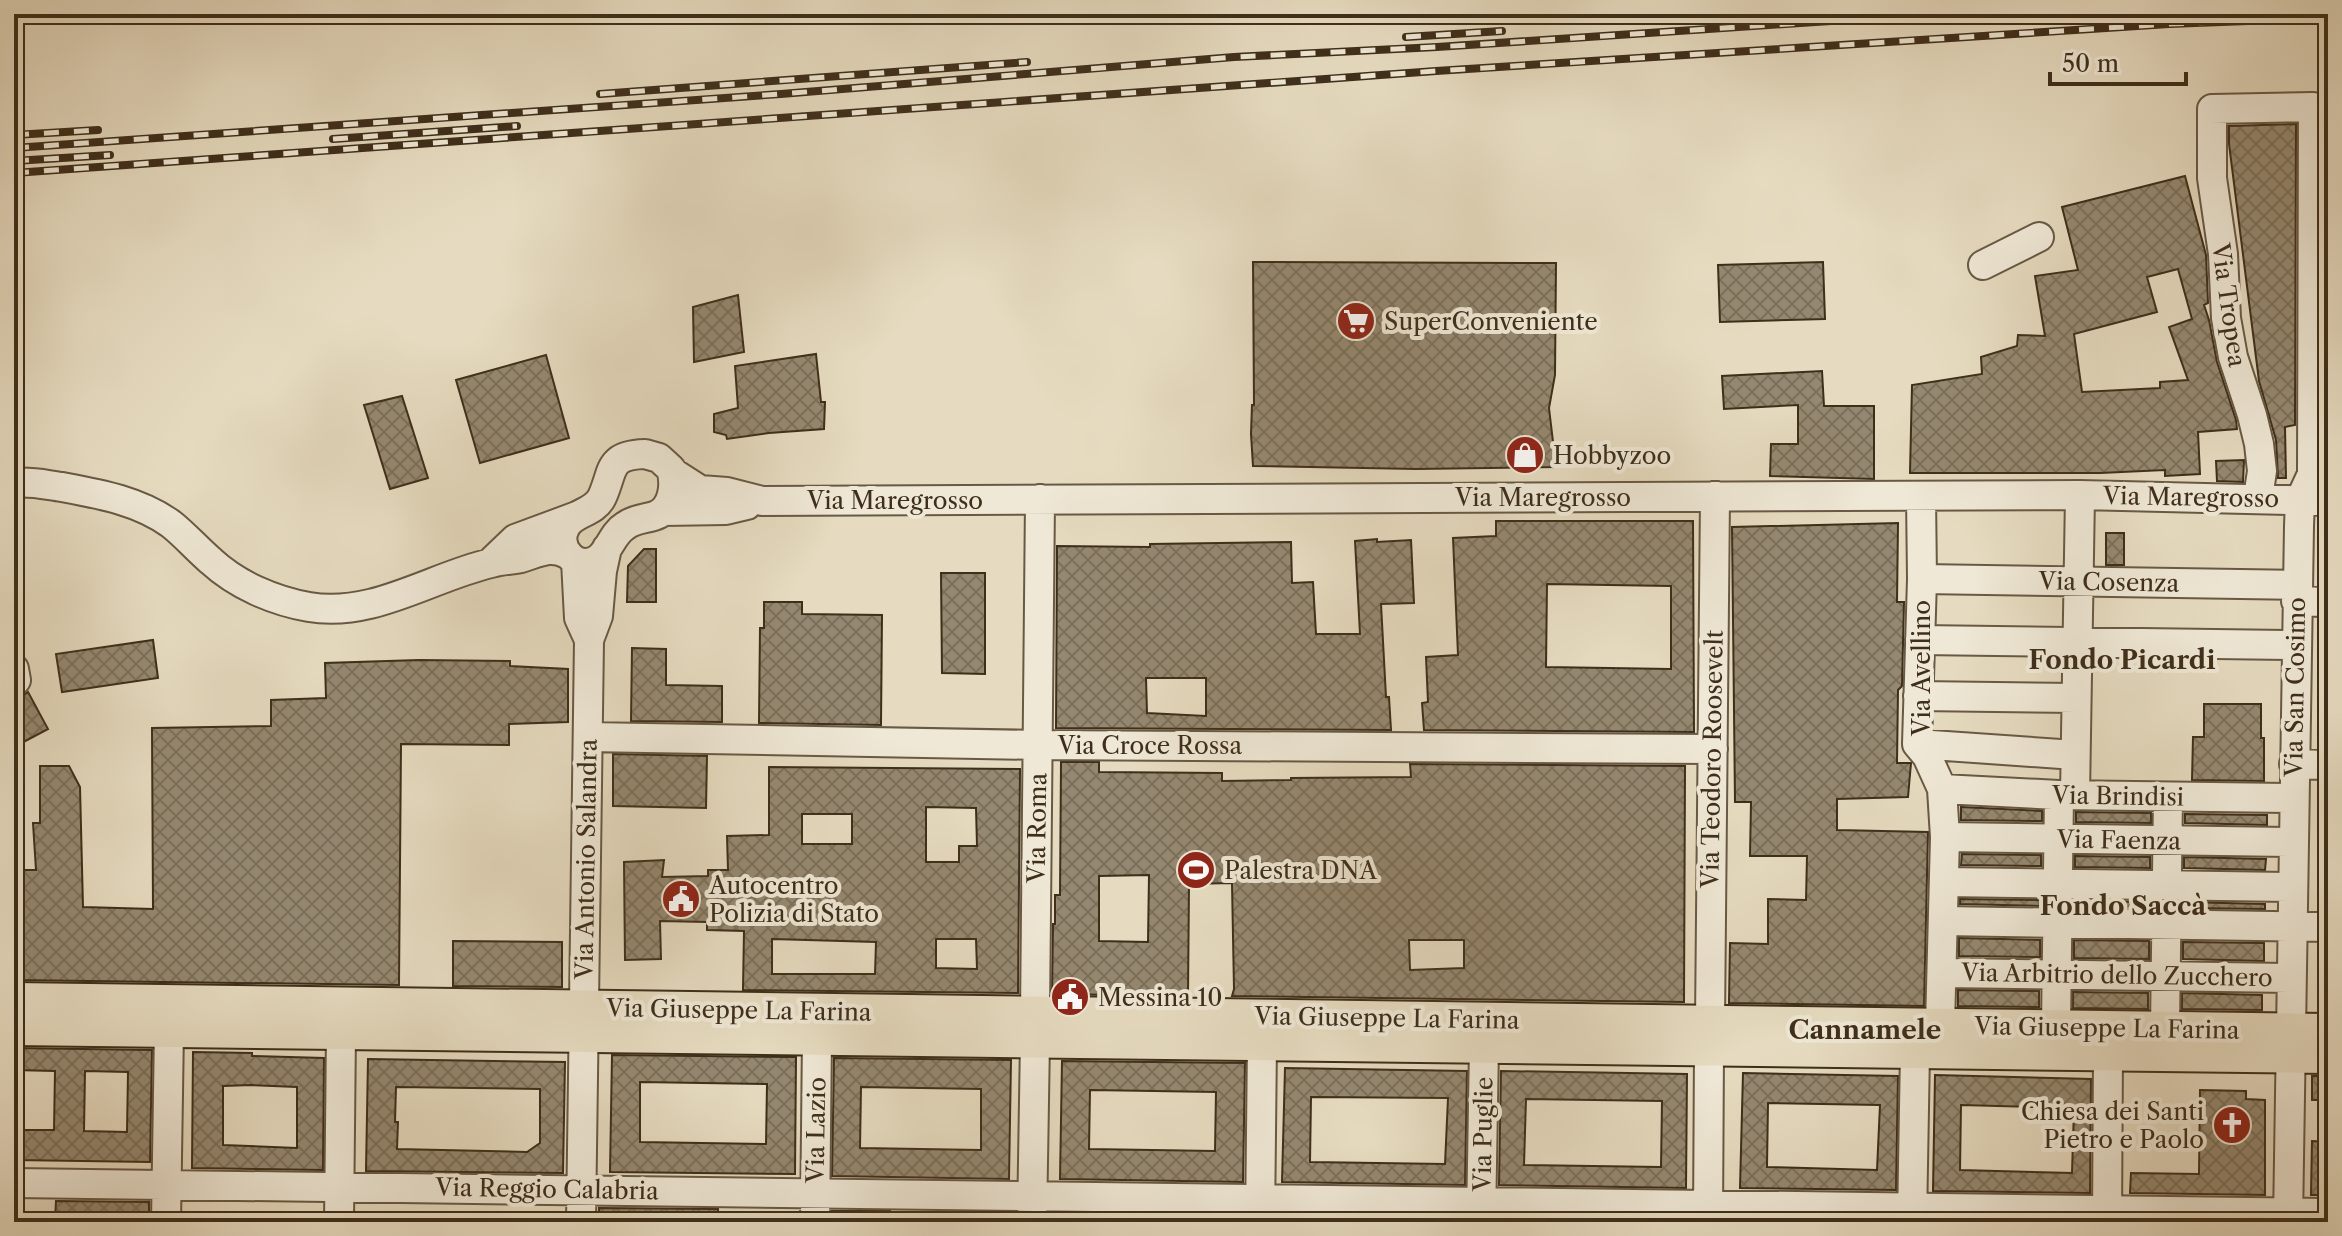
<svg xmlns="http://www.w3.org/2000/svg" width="2342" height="1236" viewBox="0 0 2342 1236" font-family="'Libre Caslon Text',serif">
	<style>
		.building { fill: url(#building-cross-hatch); stroke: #3e2e1a; stroke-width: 2; fill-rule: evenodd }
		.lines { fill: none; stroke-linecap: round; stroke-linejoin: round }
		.minor-casing { stroke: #685944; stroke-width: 32 }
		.major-casing { stroke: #3e2e1a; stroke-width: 38 }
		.minor { stroke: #efe8d6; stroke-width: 28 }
		.major { stroke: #e6dbc0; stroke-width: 34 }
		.rail-casing { stroke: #3e2e1a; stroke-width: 8 }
		.rail { stroke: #efe8d6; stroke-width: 5; stroke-dasharray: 15; stroke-linecap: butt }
		.labels { text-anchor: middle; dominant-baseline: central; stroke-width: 8; stroke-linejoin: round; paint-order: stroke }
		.street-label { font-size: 24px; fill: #3e2e1a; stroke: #efe8d6 }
		.poi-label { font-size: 24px; fill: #3e2e1a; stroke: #efe8d6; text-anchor: start }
		.neighbourhood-label { font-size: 26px; font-weight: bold; fill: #3e2e1a; stroke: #efe8d6 }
	</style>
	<defs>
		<pattern id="building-cross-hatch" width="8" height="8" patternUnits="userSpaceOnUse" patternTransform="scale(2)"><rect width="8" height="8" fill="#958870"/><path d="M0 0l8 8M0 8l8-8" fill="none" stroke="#7b705b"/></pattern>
	</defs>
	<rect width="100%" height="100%" fill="#e6dbc0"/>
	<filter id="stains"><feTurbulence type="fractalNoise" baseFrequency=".0025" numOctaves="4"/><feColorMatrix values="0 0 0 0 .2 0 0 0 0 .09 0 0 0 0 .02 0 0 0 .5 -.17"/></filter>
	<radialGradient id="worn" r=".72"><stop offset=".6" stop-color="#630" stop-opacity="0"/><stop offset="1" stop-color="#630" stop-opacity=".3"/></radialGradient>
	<path class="building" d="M2296,124L2295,425L2285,427L2286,478H2278L2276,440L2259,381L2229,144V126Z
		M2185,176L2206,255L2208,303L2204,305L2209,320L2217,362L2236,420L2237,429L2198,432L2200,474L2165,476V470L2100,473H1910L1912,385L1982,374L1981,357L2017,346L2018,335L2045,336L2035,276L2078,270L2062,207ZM2178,269L2192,319L2169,327L2188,380L2160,382V388L2082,392L2074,334L2157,312L2147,277Z
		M1253,262L1556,263L1555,375L1549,408L1556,467L1416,469L1253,466L1251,434L1252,405H1254Z
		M1823,262L1825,319L1720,322L1718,265Z
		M738,295L744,352L694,362L693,307Z
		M816,354L821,402H825L824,429L769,433L727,439L726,435L714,432V414L738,408L735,366Z
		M546,355L569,438L480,463L456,380Z
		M1822,371L1824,406H1874V479L1770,476L1771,444H1798V405L1724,409L1722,376Z
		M402,396L428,478L390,489L364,405Z
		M2244,460L2243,482L2217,481L2216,461Z
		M1496,521H1693L1694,732L1424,730L1422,703L1428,702L1426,657L1458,655L1453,538L1496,536ZM1547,584L1671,586V669L1546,667Z
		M1898,523L1897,602H1904L1902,686L1898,690L1897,763H1911L1908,797L1837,799V830L1928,832L1924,1006L1729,1003L1730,943L1768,944V899L1806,900L1807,856H1750L1751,802H1735L1732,527Z
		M2106,533H2124V565H2106Z
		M1377,539V542L1411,540L1414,603L1381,604L1386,697H1389L1391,730L1056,728L1057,546L1150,547V544L1291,542L1292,583L1313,582L1316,634H1360L1355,541ZM1146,678H1206V716L1147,713Z
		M644,549H656V602H627L628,566Z
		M941,573H985V674L942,673Z
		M764,602H802V614L882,615L881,725L759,723L760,628H764Z
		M153,640L158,678L62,692L56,654Z
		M632,648L666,649V685L722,686V722L631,721Z
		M419,660L510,661V666L568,669V722L509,724V745L401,744L399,985L14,980V870H36L33,823H40V766H69L80,787L83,907L153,909L152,728L271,726V700L326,698L325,663Z
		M28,692L48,729L14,747V699L19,698Z
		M2204,704H2261V738H2264V781L2192,780L2193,737H2204Z
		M613,754L707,756L706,808L613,806Z
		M1061,762H1099V772L1222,773V781L1291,780V778L1411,777L1410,764L1685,766L1684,1002L1232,996L1234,989L1232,883L1189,884L1188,996L1052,994L1053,924H1055V895H1060ZM1149,875L1148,942L1099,941V876ZM1409,940H1464V968L1410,970Z
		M769,767L1020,769L1018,993L743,990L744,931L707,930V922L660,921L661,959L625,960L624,862L664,860L662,877L708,876V870H728L727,836L769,835ZM926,807L976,808L977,846H959V862H926ZM802,814H852V844H802ZM772,939L876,942L875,974H772ZM936,939H976L977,969L936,968Z
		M1961,807L2042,811V821L1961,820Z
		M2076,812L2151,813V823L2076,822Z
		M2185,814L2267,815V825L2185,823Z
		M1962,854L2041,855V866L1961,865Z
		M2075,856L2150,857V868L2075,867Z
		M2184,857L2266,859L2265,870L2184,868Z
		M1960,899L2041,900V906L1960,904Z
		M2075,901L2150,902V907L2075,906Z
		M2184,902L2265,904V909L2184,908Z
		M1959,938L2040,940V957L1959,956Z
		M2074,940L2149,941V959L2074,958Z
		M453,941L562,942V987L453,986Z
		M2183,942L2264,943V961L2183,959Z
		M1958,990L2039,991V1007L1958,1006Z
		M2073,992L2148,993V1009L2073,1008Z
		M2182,993L2262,995V1010L2182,1009Z
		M14,1048L152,1050L150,1162L14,1160V1130H54L55,1071L14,1070ZM85,1071L128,1072L127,1132L84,1131Z
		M193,1052L252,1053V1056L324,1058L323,1170L192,1168ZM251,1085L297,1087V1148L223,1145V1086Z
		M612,1055L796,1057L795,1174L610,1172ZM640,1082L767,1084L766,1144L640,1142Z
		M834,1058L1011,1060L1009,1179L832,1176ZM861,1087L981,1089V1150L860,1148Z
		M368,1059L565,1062L563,1173L366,1171ZM396,1087L540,1089V1143L527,1152L397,1149L398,1122H395Z
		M1062,1061L1245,1063L1243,1182L1060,1179ZM1090,1090L1216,1092L1215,1151L1089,1149Z
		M1285,1068L1467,1071L1465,1185L1282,1182ZM1311,1097L1448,1098L1445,1164L1310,1162Z
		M1501,1071L1687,1074L1686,1188L1499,1185ZM1526,1099L1662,1101L1661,1167L1524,1165Z
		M1743,1073L1898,1076L1896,1190L1740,1188ZM1768,1103L1880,1105L1877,1170L1767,1167Z
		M1935,1075L2091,1079L2090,1193L1933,1191ZM1961,1105L2074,1108L2072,1173L1960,1170Z
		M2312,1076H2328V1100H2312Z
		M2200,1090L2246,1091V1099L2265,1100V1195L2130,1193L2131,1173L2199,1174Z
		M2312,1141L2328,1142V1195H2311Z
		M56,1201L149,1202V1222L55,1221Z
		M599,1208L718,1209V1222H599Z
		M832,1211H890V1222H832Z"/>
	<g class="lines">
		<g class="minor-casing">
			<path id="minor" d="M1983,265L2039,237
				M645,454L659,458L671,469C676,485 673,510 654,516C644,519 634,519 625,526C612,534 610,550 598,559C577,573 555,548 565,528C572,512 594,514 602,497C614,471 607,455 645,454Z
				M672,472L700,490L727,492L762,501L2080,495L2328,501
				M14,483C31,481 46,485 62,487C100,494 139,501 171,524C185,535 197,549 211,561C237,585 274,601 309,607C373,618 431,577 491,563C501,560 511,560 521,558C538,553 550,545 567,554
				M1921,496L1922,579L1917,744L1927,756L1942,789L1945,837L1940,1026
				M2258,498L2262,471L2259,444L2252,415L2233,357L2226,318L2223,254L2212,178V109L2313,107L2312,474L2300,500L2299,526L2288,1222
				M663,511L726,510L747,505
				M576,561L579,618L589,640
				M491,562L515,539L577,516
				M1922,579L2297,585
				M2296,601L2328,602
				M1920,640L2296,645
				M14,669L16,680L14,682
				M1918,696L2076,698
				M588,737L1039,745L1713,749
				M1917,744L2075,755
				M2294,764L2328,765
				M1942,789L2059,795L2294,798
				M2075,795L2080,495
				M1945,837L2293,842
				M1944,882L2293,887
				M1944,921L2328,927
				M1943,973L2291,978
				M1035,1014L1040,499
				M1710,1022L1715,496
				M2056,1027L2059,795
				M2165,1028L2168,797
				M14,1183L2328,1213
				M1708,1221L1709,1049
				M166,1222L169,1029
				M339,1222L341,1032
				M581,1222L589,640L598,616L602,571L607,548
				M815,1222L817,1038
				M1032,1222L1035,1040
				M1260,1222L1262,1043
				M1481,1222L1484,1046
				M1912,1222L1915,1051
				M2107,1222L2108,1053"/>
		</g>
		<g class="major-casing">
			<path id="major" d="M14,1000L2328,1031
				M14,1028L2328,1056"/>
		</g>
		<use href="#minor" class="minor"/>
		<use href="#major" class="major"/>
		<g class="rail-casing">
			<path id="rail" d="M1406,37L1502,31
				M600,94L1027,62
				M14,135L98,130
				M333,139L517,126
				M14,148L781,94L1234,57L1437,47L1937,14
				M14,161L110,155
				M14,173L1436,71L2169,24L2328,18"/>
		</g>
		<use href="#rail" class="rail"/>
	</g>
	<defs>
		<g id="supermarket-disc" transform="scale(2)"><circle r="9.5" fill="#8f2418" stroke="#efe8d6"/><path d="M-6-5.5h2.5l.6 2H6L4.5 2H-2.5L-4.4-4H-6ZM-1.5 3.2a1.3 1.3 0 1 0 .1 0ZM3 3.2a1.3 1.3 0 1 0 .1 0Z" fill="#fff"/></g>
		<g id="shop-disc" transform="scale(2)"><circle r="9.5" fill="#8f2418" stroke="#efe8d6"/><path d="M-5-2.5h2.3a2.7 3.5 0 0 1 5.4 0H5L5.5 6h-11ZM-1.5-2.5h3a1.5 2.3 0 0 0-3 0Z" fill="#fff"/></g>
		<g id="stadium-disc" transform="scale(2)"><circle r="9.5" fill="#8f2418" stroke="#efe8d6"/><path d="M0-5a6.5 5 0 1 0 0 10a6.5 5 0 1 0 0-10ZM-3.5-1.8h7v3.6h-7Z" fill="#fff"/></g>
		<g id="civic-disc" transform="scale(2)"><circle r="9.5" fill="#8f2418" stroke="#efe8d6"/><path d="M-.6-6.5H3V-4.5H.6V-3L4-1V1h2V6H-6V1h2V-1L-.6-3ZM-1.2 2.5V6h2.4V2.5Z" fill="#fff"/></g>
		<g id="church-disc" transform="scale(2)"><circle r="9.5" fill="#8f2418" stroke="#efe8d6"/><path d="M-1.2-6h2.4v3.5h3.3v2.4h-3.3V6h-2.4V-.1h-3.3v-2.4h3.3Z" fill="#fff"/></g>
	</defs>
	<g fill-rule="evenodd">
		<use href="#supermarket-disc" x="1356" y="321"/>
		<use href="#shop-disc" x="1525" y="455"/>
		<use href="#stadium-disc" x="1196" y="870"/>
		<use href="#civic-disc" x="681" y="899"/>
		<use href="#civic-disc" x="1070" y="997"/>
		<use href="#church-disc" x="2232" y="1125"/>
	</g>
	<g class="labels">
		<g class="street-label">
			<text transform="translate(2229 305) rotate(82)">Via Tropea</text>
			<text x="1543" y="497">Via Maregrosso</text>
			<text transform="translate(2191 497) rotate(1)">Via Maregrosso</text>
			<text x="895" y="500">Via Maregrosso</text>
			<text transform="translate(2109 582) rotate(1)">Via Cosenza</text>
			<text transform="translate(1921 668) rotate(-90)">Via Avellino</text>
			<text transform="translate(2295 687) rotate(-89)">Via San Cosimo</text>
			<text x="1150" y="745">Via Croce Rossa</text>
			<text transform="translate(1712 759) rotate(-89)">Via Teodoro Roosevelt</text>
			<text transform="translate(2118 796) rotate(1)">Via Brindisi</text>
			<text transform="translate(1037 828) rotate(-89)">Via Roma</text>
			<text transform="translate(2119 840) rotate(1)">Via Faenza</text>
			<text transform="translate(586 859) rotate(-89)">Via Antonio Salandra</text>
			<text transform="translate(2117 975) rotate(1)">Via Arbitrio dello Zucchero</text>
			<text transform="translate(739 1010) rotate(1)">Via Giuseppe La Farina</text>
			<text transform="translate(1387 1018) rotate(1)">Via Giuseppe La Farina</text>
			<text transform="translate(2107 1028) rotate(1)">Via Giuseppe La Farina</text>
			<text transform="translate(816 1130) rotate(-89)">Via Lazio</text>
			<text transform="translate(1483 1134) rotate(-89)">Via Puglie</text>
			<text transform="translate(547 1189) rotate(1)">Via Reggio Calabria</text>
		</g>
		<g class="poi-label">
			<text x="1384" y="321">SuperConveniente</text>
			<text x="1553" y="455">Hobbyzoo</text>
			<text x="1224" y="870">Palestra DNA</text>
			<text x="709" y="885">Autocentro<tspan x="709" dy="28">Polizia di Stato</tspan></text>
			<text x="1098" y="997">Messina 10</text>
			<text x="2204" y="1111" text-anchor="end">Chiesa dei Santi<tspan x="2204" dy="28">Pietro e Paolo</tspan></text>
		</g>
		<g class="neighbourhood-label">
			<text x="2122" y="660">Fondo Picardi</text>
			<text x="2123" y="906">Fondo Saccà</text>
			<text x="1865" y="1030">Cannamele</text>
		</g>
	</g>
	<rect width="2342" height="1236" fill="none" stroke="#e6dbc0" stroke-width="48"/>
	<rect x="16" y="16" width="2310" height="1204" fill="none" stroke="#3e2e1a" stroke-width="4"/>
	<rect x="24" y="24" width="2294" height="1188" fill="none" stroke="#3e2e1a" stroke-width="2"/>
	<path d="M2050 72v12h136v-12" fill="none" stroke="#3e2e1a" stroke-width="4"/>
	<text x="2062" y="72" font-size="24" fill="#3e2e1a" stroke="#efe8d6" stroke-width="6" paint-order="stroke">50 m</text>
	<rect width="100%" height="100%" filter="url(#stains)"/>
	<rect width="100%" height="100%" fill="url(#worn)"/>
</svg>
